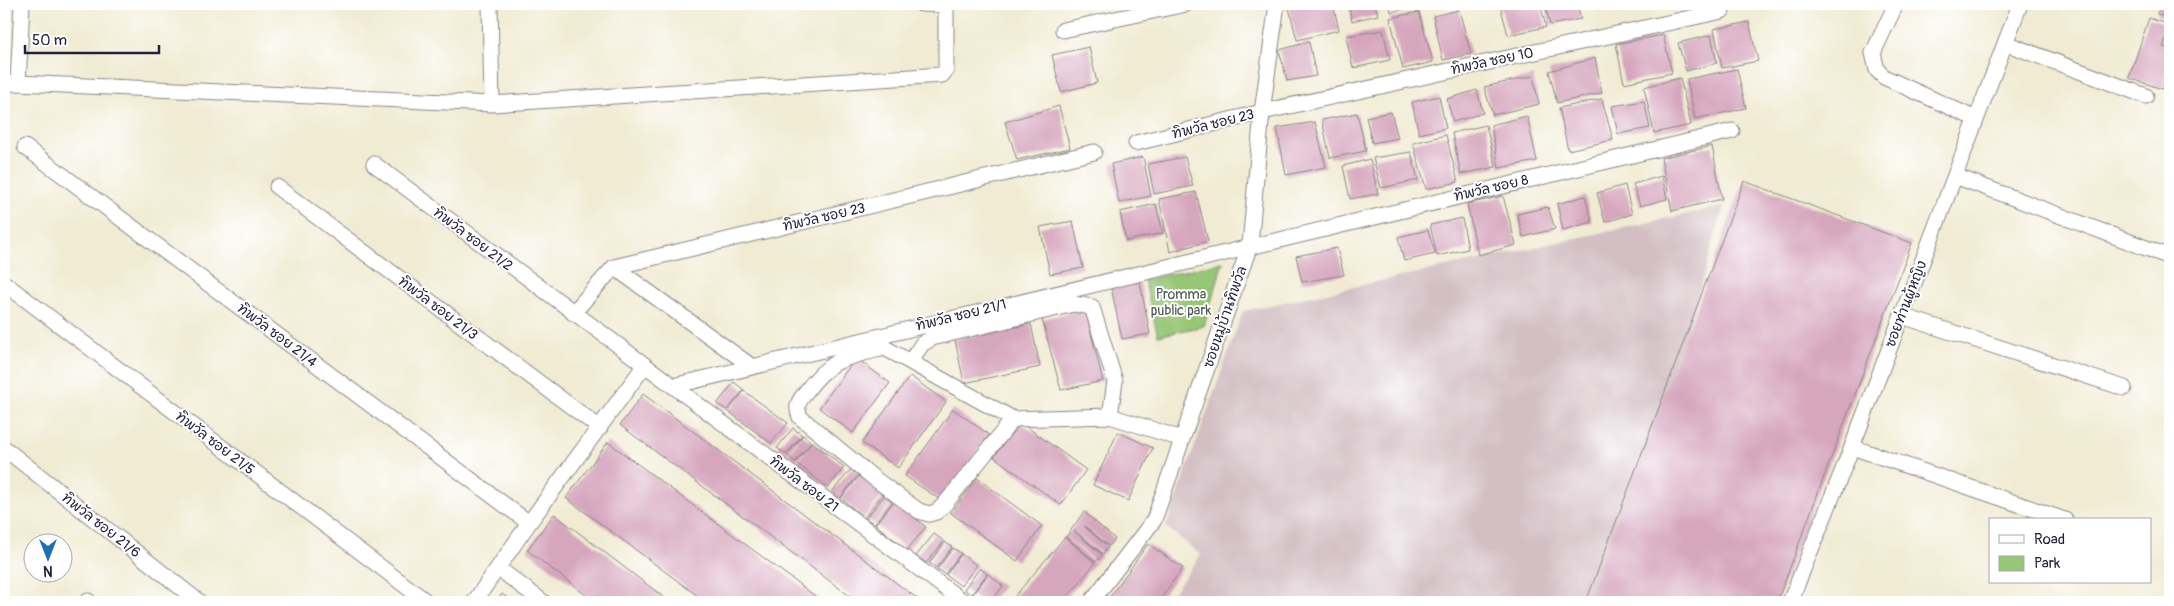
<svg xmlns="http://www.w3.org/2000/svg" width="2174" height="606" viewBox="0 0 2174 606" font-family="Pangolin,'Playpen Sans Thai',sans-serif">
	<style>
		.industrial { fill: #d2bec3 }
		.green { fill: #97c674; stroke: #5c7458 }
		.building { fill: #d6a6bd }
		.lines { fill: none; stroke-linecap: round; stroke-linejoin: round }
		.street-casing { stroke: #898686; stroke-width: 17 }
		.street { stroke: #fff; stroke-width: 15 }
		.labels { text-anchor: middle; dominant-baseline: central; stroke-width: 4; stroke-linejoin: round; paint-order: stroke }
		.street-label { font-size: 14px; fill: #22223b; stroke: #fff }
		.park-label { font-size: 14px; fill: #4b5b4f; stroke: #fff }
	</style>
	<rect width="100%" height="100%" fill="#fff"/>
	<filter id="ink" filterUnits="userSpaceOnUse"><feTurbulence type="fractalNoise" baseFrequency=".02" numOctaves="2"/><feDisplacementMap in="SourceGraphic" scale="10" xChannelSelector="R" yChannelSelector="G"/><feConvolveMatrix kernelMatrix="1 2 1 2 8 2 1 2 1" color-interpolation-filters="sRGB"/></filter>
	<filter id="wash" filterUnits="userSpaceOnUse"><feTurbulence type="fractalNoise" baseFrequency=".0096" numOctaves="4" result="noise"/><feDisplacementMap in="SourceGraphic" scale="20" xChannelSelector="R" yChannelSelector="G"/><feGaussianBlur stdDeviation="1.12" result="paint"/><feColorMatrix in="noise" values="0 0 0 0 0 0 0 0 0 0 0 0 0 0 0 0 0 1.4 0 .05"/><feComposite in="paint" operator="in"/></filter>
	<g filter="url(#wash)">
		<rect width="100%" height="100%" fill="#f0ebd2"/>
		<path class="industrial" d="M1724,206L1609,602H1166L1201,555L1166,527L1243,311Z"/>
		<path class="green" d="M1223,262L1204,326L1158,336L1144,280Z"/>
		<g id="blocks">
			<path class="building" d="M1288,4H1333L1339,30L1297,40Z
				M1348,4H1375L1378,15L1352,21Z
				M1390,4H1417L1418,6L1391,12Z
				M1505,4H1540L1546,27L1508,35L1500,5Z
				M1545,4H1577L1581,19L1550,25Z
				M1617,4H1649L1620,11Z
				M1670,4H1691V5L1672,9Z
				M2161,4H2170V19L2157,14Z
				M1459,10L1471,54L1443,60L1433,16Z
				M1419,12L1433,62L1403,69L1390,18Z
				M2149,18L2170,25L2163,47L2170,49V62L2162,89L2129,78Z
				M1749,22L1758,61L1722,68L1714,29Z
				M1383,30L1390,60L1353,68L1346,36Z
				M1663,35L1672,73L1624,83L1616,44Z
				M1711,35L1717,63L1686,71L1678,43Z
				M1309,42L1316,76L1287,81L1279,50Z
				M1089,47L1097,83L1061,92L1052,55Z
				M1595,58L1602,93L1557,103L1549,71Z
				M1737,69L1746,108L1695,119L1687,79Z
				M1533,76L1539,104L1493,115L1484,87Z
				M1680,78L1691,125L1654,133L1644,87Z
				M1477,90L1483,113L1453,122L1447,99Z
				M1439,96L1446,128L1419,134L1412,102Z
				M1602,99L1613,140L1568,150L1559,108Z
				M1644,101L1650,128L1618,134L1612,106Z
				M1059,106L1070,148L1017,160L1005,122Z
				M1391,112L1398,138L1372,143L1366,117Z
				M1357,113L1366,151L1330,158L1322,120Z
				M1527,116L1537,161L1499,168L1491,125Z
				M1315,122L1326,167L1286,175L1277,128Z
				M1486,125L1496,167L1461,174L1452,133Z
				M1446,135L1458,182L1426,189L1413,143Z
				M1712,146L1722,199L1672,211L1661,158Z
				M1411,152L1418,180L1381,188L1373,158Z
				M1143,157L1151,196L1119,203L1111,164Z
				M1185,157L1193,186L1154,194L1148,164Z
				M1370,159L1378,194L1350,199L1343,166Z
				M1662,176L1667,199L1640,206L1633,184Z
				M1744,181L1912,243L1777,602H1586Z
				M1625,185L1632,214L1605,222L1597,193Z
				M1196,192L1208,241L1170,252L1159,199Z
				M1503,196L1516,245L1478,255L1467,204Z
				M1585,196L1592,222L1563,230L1557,204Z
				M1156,204L1163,233L1126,241L1120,212Z
				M1548,207L1555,229L1523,237L1517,214Z
				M1462,218L1468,249L1437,256L1430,225Z
				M1073,221L1083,268L1050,274L1040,227Z
				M1428,230L1435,254L1404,261L1398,237Z
				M1337,248L1344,275L1302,282L1296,256Z
				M1140,282L1150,334L1122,339L1111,287Z
				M1085,309L1103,381L1061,390L1042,319Z
				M1031,324L1040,367L964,383L955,340Z
				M856,358L890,383L853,433L819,408Z
				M910,376L946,402L898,468L862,443Z
				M734,382L744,390L727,410L717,404Z
				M744,391L788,423L771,443L728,411Z
				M643,394L922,602H858L620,425Z
				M953,409L989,435L942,501L905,476Z
				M1020,422L1086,470L1061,505L994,457Z
				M793,428L802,435L786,454L777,448Z
				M1118,432L1153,448L1128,501L1093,485Z
				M803,435L811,442L795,462L787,455Z
				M608,442L823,602H706L566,498Z
				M812,442L844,467L828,488L796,463Z
				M852,468L859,474L840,498L832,492Z
				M860,475L883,494L864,518L841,498Z
				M977,478L1042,526L1017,561L951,513Z
				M885,495L893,501L874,524L866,518Z
				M895,501L926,527L907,550L875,524Z
				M1084,512L1115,539L1109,546L1084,526L1108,547L1103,554L1074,531L1102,555L1096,562L1066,537Z
				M554,514L670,602H595L527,550Z
				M934,534L944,541L926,563L916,556Z
				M1065,537L1095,563L1077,586L1062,602H1010Z
				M945,542L952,547L936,568L929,563Z
				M1148,544L1183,568L1176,577L1158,602H1106Z
				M953,548L961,553L945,574L937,569Z
				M961,554L977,565L961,586L946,575Z
				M980,568L987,574L971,595L964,589Z
				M988,574L1003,586L991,602H982L972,595Z
				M502,594L513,602H496Z"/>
		</g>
	</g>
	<g filter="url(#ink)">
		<use href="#blocks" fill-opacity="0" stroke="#898686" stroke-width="1"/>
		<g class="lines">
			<g class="street-casing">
				<path id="street" d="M490,4L492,104
					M921,4L946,5
					M1896,4L1873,53L1877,70L1884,77L1976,119
					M1063,30L1186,4
					M2005,43L2146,96
					M18,83L22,4
					M4,84L18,83L492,104L942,75L946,70V4
					M1136,143L1262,112L1722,11
					M25,147L529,523
					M374,164L964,602
					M1955,176L2170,257
					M277,187L600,428
					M614,267L751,366
					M4,283L427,602
					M573,313L614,267L1094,152
					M1902,316L2124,388
					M911,361L922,344L932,338L1074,304L1092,307L1115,381L1110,416
					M673,386L1732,131
					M1013,419L944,505L936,512L929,514L919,511L875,479L800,417C795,406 799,401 805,393C830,358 846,357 885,348L1013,419L1110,416L1182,439
					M1852,447L2065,520
					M4,448L199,602
					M498,568L543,602
					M88,602V601
					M474,602L529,523L645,365
					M1091,602L1154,520L1250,245L1262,112L1277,4
					M1790,602L1852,447L2020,4"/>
			</g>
			<use href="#street" class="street"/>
		</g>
	</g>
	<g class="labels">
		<g class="street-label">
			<text transform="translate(1492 61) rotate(-12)">ทิพวัล ซอย 10</text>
			<text transform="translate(1213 124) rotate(-14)">ทิพวัล ซอย 23</text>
			<text transform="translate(1491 188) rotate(-13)">ทิพวัล ซอย 8</text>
			<text transform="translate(824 217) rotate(-13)">ทิพวัล ซอย 23</text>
			<text transform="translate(473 239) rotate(37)">ทิพวัล ซอย 21/2</text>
			<text transform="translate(1906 304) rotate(-69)">ซอยท่านผู้หญิง</text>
			<text transform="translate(438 308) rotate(37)">ทิพวัล ซอย 21/3</text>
			<text transform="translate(961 315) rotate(-14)">ทิพวัล ซอย 21/1</text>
			<text transform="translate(1225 317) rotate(-71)">ซอยหมู่บ้านทิพวัล</text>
			<text transform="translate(277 335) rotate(37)">ทิพวัล ซอย 21/4</text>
			<text transform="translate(215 443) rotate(37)">ทิพวัล ซอย 21/5</text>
			<text transform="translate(804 484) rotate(37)">ทิพวัล ซอย 21</text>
			<text transform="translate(101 525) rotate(38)">ทิพวัล ซอย 21/6</text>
		</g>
		<g class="park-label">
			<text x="1181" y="294">Promma<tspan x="1181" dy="16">public park</tspan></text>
		</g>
	</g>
	<rect width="2174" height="606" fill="none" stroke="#fff" stroke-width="20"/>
	<rect x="1989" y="518" width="162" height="65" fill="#ffffff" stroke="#a7a7b1"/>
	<rect x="1999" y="535" width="25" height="8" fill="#ffffff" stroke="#a7a7b1"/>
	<text x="2034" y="544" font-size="15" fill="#22223b">Road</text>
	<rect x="1999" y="556" width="25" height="15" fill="#97c674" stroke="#a7a7b1"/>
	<text x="2034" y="568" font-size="15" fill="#22223b">Park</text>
	<g transform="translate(48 558) rotate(180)"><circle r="24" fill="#ffffff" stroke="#a7a7b1"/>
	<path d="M0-4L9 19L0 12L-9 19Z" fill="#1f6fb2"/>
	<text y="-8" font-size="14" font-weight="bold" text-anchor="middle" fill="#22223b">N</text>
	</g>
	<path d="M25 45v8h134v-8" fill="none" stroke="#22223b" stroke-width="2.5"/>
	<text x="32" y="45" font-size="15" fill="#22223b" stroke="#ffffff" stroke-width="4" paint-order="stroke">50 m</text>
</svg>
